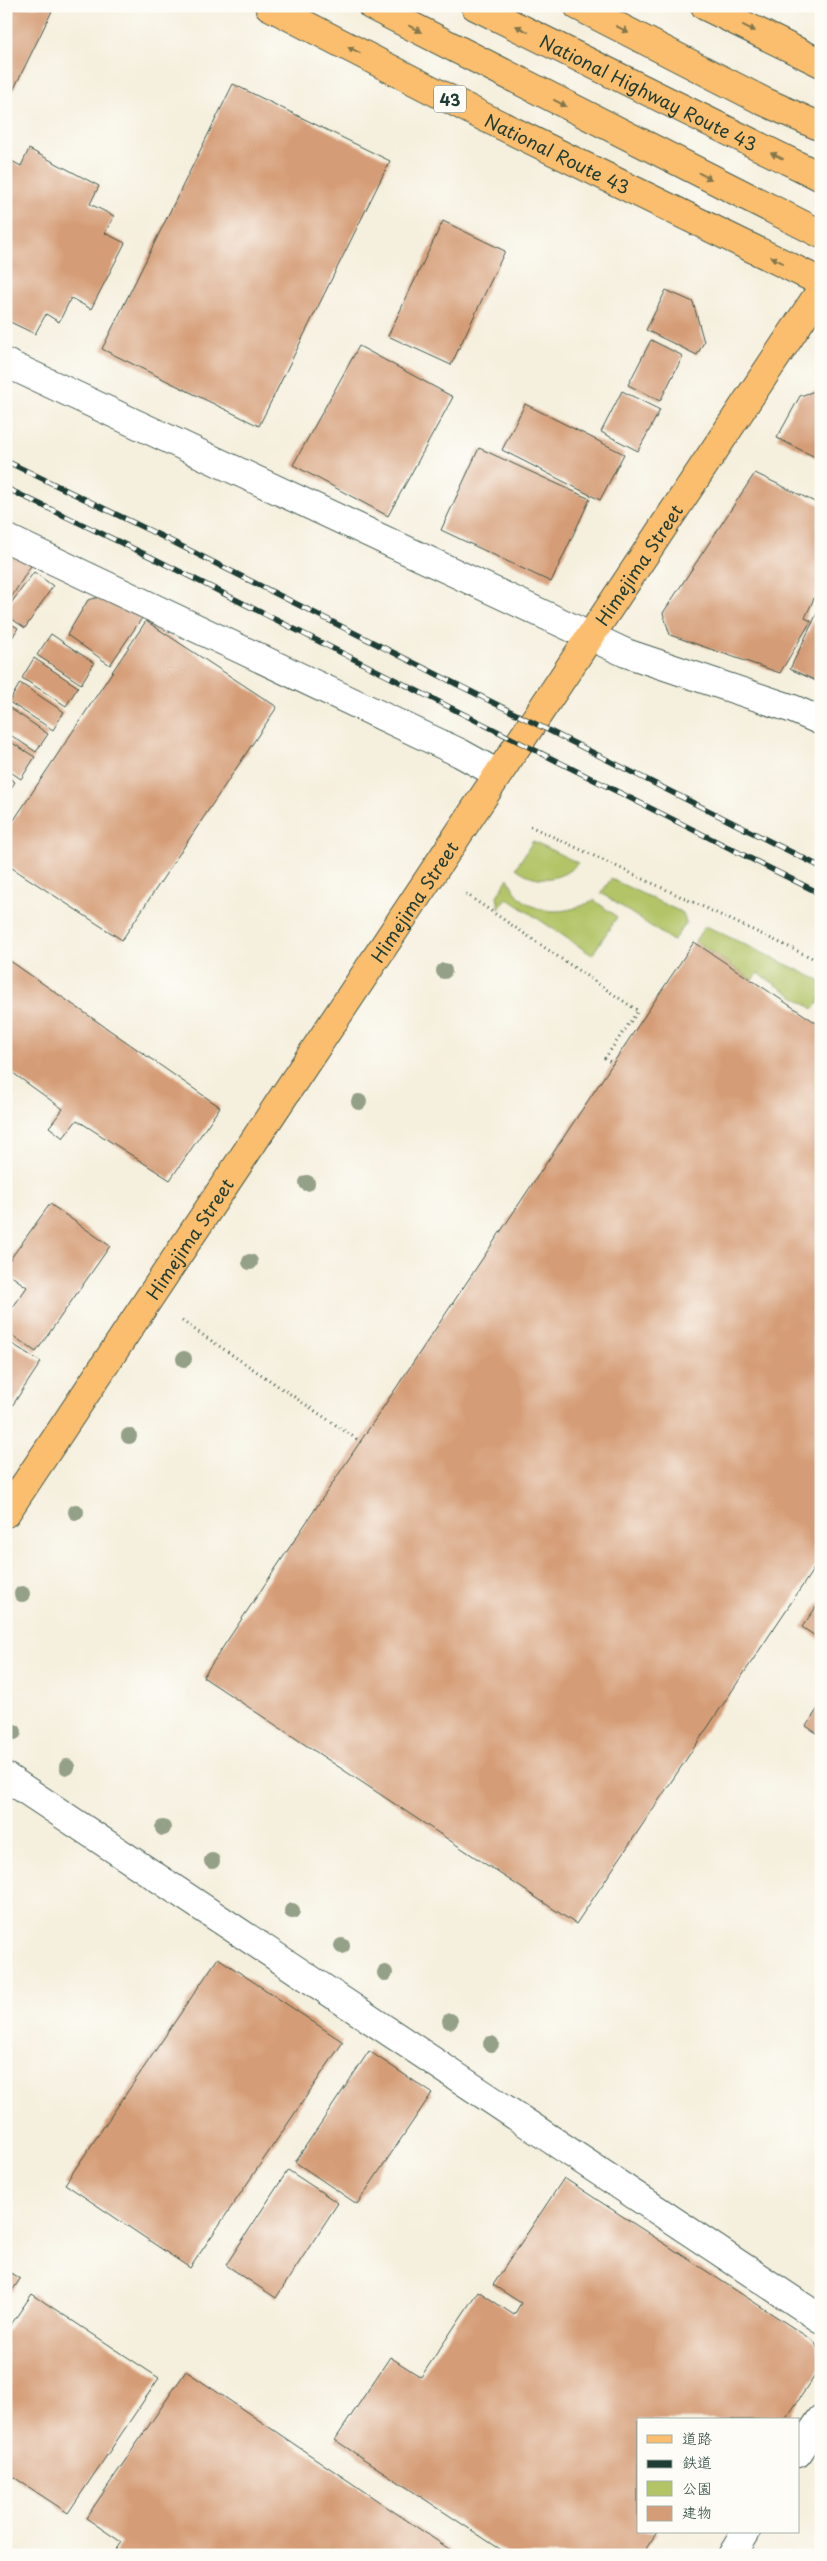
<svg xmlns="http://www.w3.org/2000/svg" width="827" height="2561" viewBox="0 0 827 2561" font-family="'Playpen Sans','Klee One',sans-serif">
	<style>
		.green { fill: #b3c467; stroke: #69804e }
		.building { fill: #d59d77 }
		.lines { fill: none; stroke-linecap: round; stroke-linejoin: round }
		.minor-casing { stroke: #3f584d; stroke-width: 30 }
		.major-casing { stroke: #3f584d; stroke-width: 30 }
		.highway-casing { stroke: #3f584d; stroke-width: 30 }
		.path { stroke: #3f584d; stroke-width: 3; stroke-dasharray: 1 4; stroke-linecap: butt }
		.minor { stroke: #fff; stroke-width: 28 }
		.major { stroke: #fbbe6e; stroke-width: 28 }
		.highway { stroke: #fbbe6e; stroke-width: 28 }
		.rail-casing { stroke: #1f3d34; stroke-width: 5.5 }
		.rail { stroke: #fdfcf7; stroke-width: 4; stroke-dasharray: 11; stroke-linecap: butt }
		.tree { fill: #94a087 }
		.oneway { fill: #82774e }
		.labels { text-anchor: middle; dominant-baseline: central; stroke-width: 4.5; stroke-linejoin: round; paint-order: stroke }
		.shield { fill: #fdfcf7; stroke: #62766e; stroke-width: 1 }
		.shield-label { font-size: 16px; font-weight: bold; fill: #1f3d34 }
		.street-label { font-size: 18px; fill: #1f3d34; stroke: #fdfcf7 }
	</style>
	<rect width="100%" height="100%" fill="#fdfcf7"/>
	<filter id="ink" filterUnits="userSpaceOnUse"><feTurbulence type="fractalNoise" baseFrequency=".02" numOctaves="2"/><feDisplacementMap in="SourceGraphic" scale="10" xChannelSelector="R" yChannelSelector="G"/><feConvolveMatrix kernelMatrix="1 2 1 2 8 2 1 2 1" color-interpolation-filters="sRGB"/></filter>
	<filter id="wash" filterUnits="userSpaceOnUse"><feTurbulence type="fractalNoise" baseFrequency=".0096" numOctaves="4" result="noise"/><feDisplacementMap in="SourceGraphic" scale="20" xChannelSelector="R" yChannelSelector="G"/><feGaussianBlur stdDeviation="1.12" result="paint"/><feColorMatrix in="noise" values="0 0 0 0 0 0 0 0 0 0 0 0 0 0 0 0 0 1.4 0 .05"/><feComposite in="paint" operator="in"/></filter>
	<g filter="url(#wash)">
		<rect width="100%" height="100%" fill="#f5efdd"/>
		<path class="green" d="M533,841L578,863C561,881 536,884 516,868Z
			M508,878C523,916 562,918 594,900L617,917L592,955L507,898L499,909L497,896Z
			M611,879L683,913L686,923L673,941L601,893Z
			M704,927H708L819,980C824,990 822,1002 813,1009L758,973L752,980L695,941Z"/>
		<g id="blocks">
			<path class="building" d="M6,6L54,7L6,105Z
				M233,84L390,161L259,426L102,349Z
				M29,149L99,186L90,204L114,216L105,233L125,243L91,309L71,298L59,322L46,314L35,334L6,320V158L21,166Z
				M443,221L505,251L451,365L388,336Z
				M666,290L693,302L704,342L697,355L646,330Z
				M651,340L683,356L660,401L628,385Z
				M359,346L453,397L388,516L293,465Z
				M821,389V460L777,438L800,396Z
				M622,391L660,410L638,451L601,432Z
				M525,404L624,454L600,500L502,450Z
				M479,448L590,499L551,582L441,530Z
				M755,473L821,505V583L805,618L811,621L780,673L670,635L663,613Z
				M11,551L32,564L6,606V559Z
				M34,572L53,586L25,628L6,615V610Z
				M108,595L144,615L110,665L67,635L88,600Z
				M821,605V683L790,669Z
				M6,621L18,628L6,648Z
				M146,621L277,707L122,940L6,864V832Z
				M51,634L94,663L81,684L37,655Z
				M34,658L78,687L66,706L22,678Z
				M20,683L64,712L53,730L9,702Z
				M7,706L48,734L36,752L6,732Z
				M6,739L35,757L21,779L6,769Z
				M6,776L15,782L6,796Z
				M694,942L821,1026V1558L576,1924L203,1677Z
				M6,958L220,1107L170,1180L77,1120L63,1138L49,1127L63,1109L6,1068Z
				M50,1204L110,1246L36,1352L6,1331V1317L27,1287L6,1272V1265Z
				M6,1340L41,1362L12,1406L6,1402Z
				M821,1600V1640L802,1627Z
				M821,1704V1736L806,1726Z
				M218,1958L343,2042L190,2268L65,2184Z
				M369,2051L432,2093L357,2204L295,2162Z
				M288,2170L338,2203L276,2298L226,2265Z
				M564,2178L815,2342L821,2358V2367L785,2420H638V2532H657L642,2555H509L335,2440L390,2357L421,2377L478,2291L514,2315L521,2303L493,2285Z
				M6,2270L20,2279L6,2300Z
				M32,2294L159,2378L68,2513L6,2472V2332Z
				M186,2371L458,2555H112L121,2542L86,2518Z"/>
		</g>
	</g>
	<g filter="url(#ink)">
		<use href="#blocks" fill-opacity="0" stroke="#3f584d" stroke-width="1"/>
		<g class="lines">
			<g class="minor-casing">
				<path id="minor" d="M6,363L626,653L793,709L821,721
					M6,538L460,753L498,774
					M6,1777L821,2319
					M798,2453L821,2419
					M732,2555L746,2532"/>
			</g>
			<g class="major-casing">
				<g id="major">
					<path id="s1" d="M6,1513L821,290"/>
				</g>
			</g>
			<g class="highway-casing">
				<g id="highway">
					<path id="s2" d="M269,6L482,116L821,282"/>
					<path d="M372,6L821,234"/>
					<path id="s3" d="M475,6L821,177"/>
					<path d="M578,6L763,101L821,127"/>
					<path d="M705,6L821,63"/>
				</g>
			</g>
			<path class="path" d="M530,826L821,962
				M466,894L638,1011L605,1058L613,1064
				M182,1321L361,1442"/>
			<use href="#minor" class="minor"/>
			<use href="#major" class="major"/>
			<use href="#highway" class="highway"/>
			<g class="rail-casing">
				<path id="rail" d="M6,461L163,537L821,867
					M6,488L153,558L821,894"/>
			</g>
			<use href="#rail" class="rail"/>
		</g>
		<g class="tree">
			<circle cx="444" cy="971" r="8"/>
			<circle cx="359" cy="1102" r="8"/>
			<circle cx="307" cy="1183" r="8"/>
			<circle cx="250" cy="1262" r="8"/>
			<circle cx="184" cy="1359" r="8"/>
			<circle cx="129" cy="1436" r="8"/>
			<circle cx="76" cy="1512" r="8"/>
			<circle cx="22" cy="1594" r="8"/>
			<circle cx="14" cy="1732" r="8"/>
			<circle cx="67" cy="1767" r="8"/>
			<circle cx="163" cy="1828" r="8"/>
			<circle cx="212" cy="1861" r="8"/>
			<circle cx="292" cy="1911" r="8"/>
			<circle cx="342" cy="1946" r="8"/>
			<circle cx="385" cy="1973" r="8"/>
			<circle cx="450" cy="2021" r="8"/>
			<circle cx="491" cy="2044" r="8"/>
		</g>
		<defs><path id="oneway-solid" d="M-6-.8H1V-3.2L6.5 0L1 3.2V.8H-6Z" transform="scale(1.25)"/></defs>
		<g class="oneway">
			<use href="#oneway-solid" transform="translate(749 28) rotate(26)"/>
			<use href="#oneway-solid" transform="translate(415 29) rotate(28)"/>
			<use href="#oneway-solid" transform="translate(522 29) rotate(-153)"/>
			<use href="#oneway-solid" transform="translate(622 29) rotate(27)"/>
			<use href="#oneway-solid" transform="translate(354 50) rotate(-153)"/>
			<use href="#oneway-solid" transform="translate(560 103) rotate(27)"/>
			<use href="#oneway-solid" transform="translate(777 156) rotate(-154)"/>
			<use href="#oneway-solid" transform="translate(705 176) rotate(27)"/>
			<use href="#oneway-solid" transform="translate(777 260) rotate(-153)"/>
		</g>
	</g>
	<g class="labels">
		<rect class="shield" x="434" y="85.5" width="32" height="27" rx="4"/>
		<g class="shield-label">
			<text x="450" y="99">43</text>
		</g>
		<g class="street-label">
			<text stroke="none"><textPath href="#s3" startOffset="194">National Highway Route 43</textPath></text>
			<text stroke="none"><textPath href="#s2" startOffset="324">National Route 43</textPath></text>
			<text stroke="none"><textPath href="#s1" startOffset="1140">Himejima Street</textPath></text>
			<text stroke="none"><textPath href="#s1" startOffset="735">Himejima Street</textPath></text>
			<text stroke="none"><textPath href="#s1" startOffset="330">Himejima Street</textPath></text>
		</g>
	</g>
	<rect width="827" height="2561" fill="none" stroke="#fdfcf7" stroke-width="25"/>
	<rect x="637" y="2418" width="162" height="115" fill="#fdfcf7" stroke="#a4b0a9"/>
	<rect x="647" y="2435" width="25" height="8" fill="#fbbe6e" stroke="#a4b0a9"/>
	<text x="682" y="2444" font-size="15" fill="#1f3d34">道路</text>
	<rect x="647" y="2460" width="25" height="8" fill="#1f3d34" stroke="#a4b0a9"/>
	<text x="682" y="2468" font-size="15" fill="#1f3d34">鉄道</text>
	<rect x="647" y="2481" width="25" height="15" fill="#b3c467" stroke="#a4b0a9"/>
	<text x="682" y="2494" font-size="15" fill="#1f3d34">公園</text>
	<rect x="647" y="2506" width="25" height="15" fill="#d59d77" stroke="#a4b0a9"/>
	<text x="682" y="2518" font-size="15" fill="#1f3d34">建物</text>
</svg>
